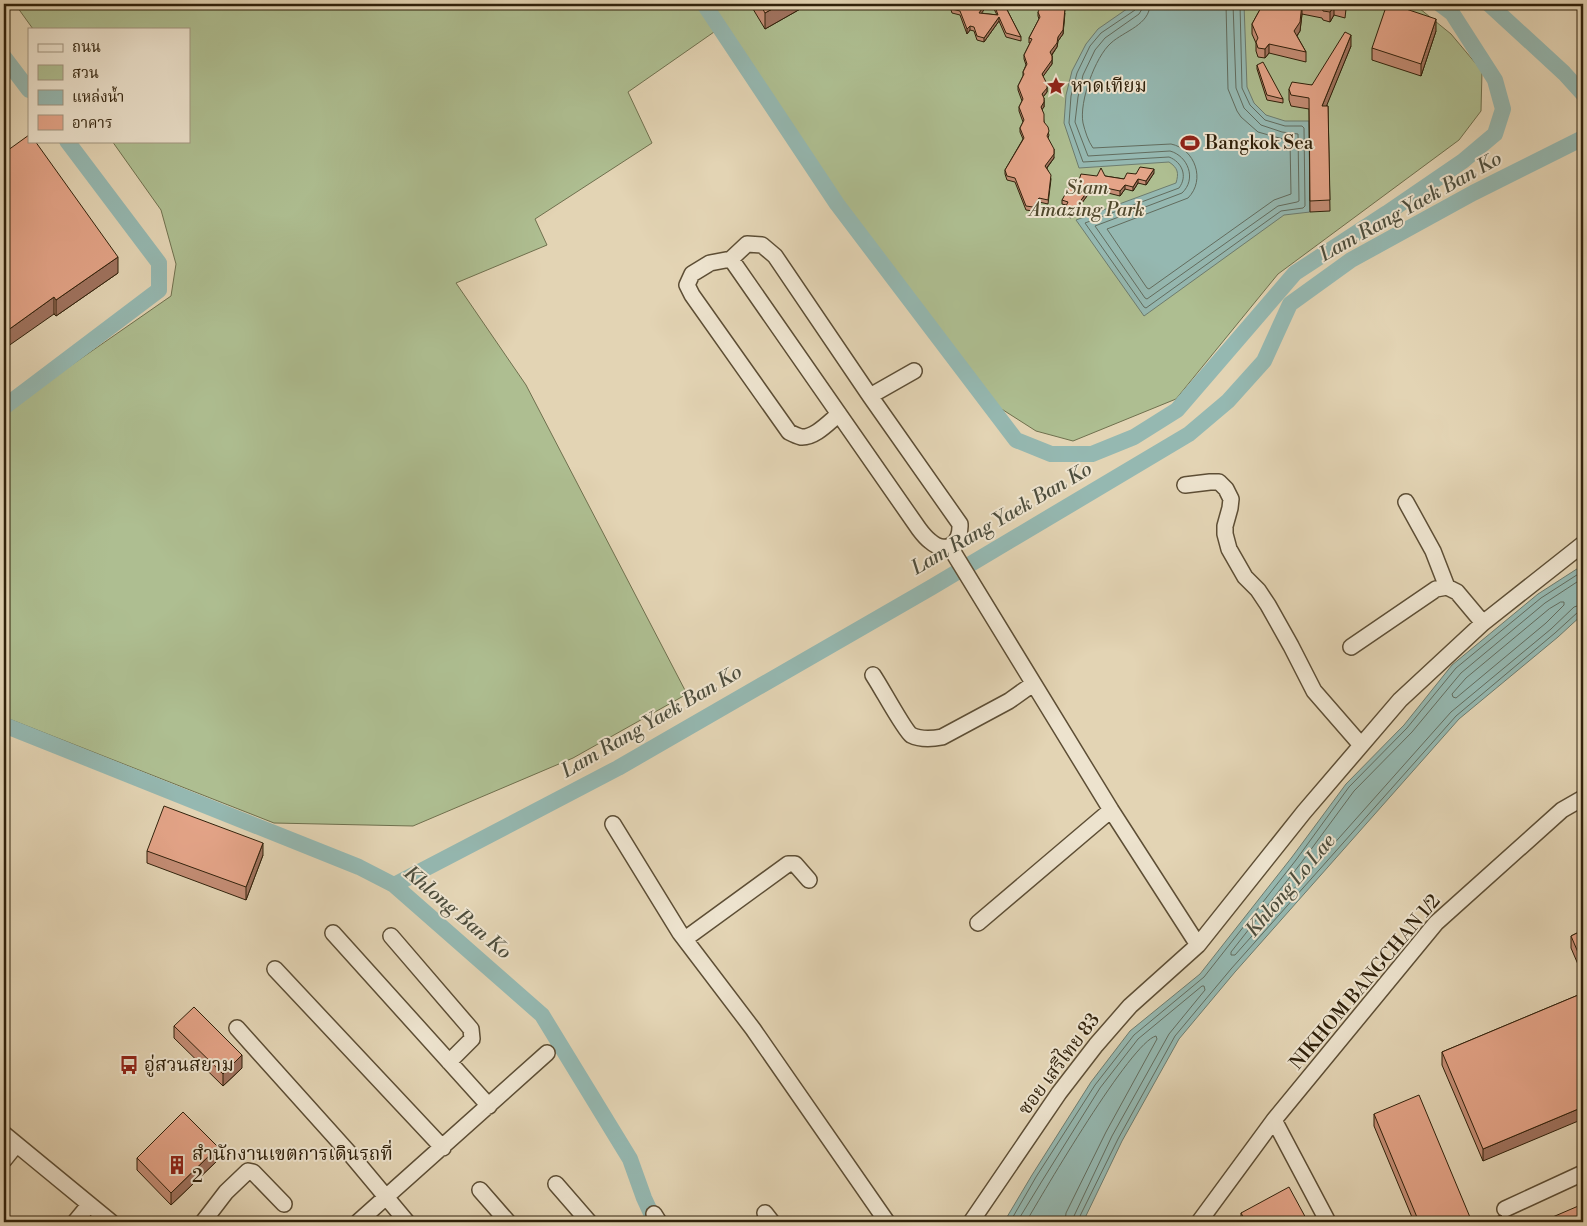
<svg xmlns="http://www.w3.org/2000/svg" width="1587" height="1226" viewBox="0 0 1587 1226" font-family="'Libre Bodoni','Noto Serif Thai',serif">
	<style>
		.green { fill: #aebe91; stroke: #6f704e }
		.water { fill: #95b8b1; stroke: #6d7c6f }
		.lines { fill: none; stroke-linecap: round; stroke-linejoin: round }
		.shore { stroke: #626c5e; stroke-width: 1 }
		.canal { stroke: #95b8b1; stroke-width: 16 }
		.street-casing { stroke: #5d4e35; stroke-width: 18 }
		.street { stroke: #ede3ce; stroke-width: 15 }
		.wall { fill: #c48d75; stroke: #30210b }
		.shaded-wall { fill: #a0735f; stroke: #30210b }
		.building { fill: #e4a488; stroke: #30210b }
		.labels { text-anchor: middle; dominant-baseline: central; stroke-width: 4; stroke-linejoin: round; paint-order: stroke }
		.poi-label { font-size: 19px; fill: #30210b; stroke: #ede3ce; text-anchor: start }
		.park-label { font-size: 19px; font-style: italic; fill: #50482c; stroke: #ede3ce }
		.street-label { font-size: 19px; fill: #30210b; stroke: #ede3ce }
		.water-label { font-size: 20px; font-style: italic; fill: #4e4e3d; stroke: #ede3ce }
	</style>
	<rect width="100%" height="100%" fill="#e3d4b4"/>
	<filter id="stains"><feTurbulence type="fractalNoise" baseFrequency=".004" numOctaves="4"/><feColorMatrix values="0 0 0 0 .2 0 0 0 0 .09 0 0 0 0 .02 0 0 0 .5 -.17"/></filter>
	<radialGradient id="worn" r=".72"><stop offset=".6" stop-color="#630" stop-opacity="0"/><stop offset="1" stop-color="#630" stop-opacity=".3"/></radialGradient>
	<path class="green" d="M15,4H1414L1451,34L1482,71L1481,111L1459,140L1278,274L1176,399L1073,441L1036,431L1000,408L714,32L628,92L652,143L535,219L547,245L456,283L526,385L687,694L573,758L413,826L274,823L4,717V412L171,296L176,264L161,210L112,141H189V29H33Z"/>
	<path class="water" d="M1134,4H1244L1247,87L1254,103L1266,115L1285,121H1309L1310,212L1284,215L1144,316L1076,220L1176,183C1179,173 1178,168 1169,162L1079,168L1064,123L1066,95L1072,71L1086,44L1098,29Z
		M1583,565V614L1558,637L1459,719L1235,972L1179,1039L1122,1141L1083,1222H1004L1032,1175L1091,1082L1130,1031L1200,974L1292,857L1346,784L1404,725L1452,665L1538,594Z"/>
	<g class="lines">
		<path class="shore" d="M1136,4L1135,10L1101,33L1090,46L1077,73L1071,96L1069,123L1083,162L1169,157C1182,162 1188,176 1179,188L1085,223L1144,307L1146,308L1281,211L1303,208L1305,206L1304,128L1302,126H1285L1265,120L1250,105L1242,88L1240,4
			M1143,4L1142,9L1139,14L1105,38L1095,50L1083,75L1078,97L1075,122L1088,156L1170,151C1188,156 1197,179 1182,193L1095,226L1145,298L1147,299L1278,206L1297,202L1299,201L1298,134L1282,132L1261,125L1244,108L1236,88L1233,4
			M1150,4C1150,25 1124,31 1111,43C1095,57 1079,102 1083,123C1085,131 1088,141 1093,148L1171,144C1195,149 1206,180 1188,198L1107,229L1147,288L1149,289L1274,200L1291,194L1290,141L1258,132L1241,117L1237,111L1228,89L1226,4
			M1583,578L1545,603L1461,673L1412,732L1354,791L1301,863L1231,952V955H1235L1451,712L1551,629L1574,607L1583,604
			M1561,602H1564V605L1546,623L1456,698L1453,697L1452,694L1466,678L1549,609Z
			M1010,1222L1036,1177L1095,1085L1134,1035L1204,977L1296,860L1349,787L1407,728L1456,668L1541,598L1583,571
			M1017,1222L1042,1181L1100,1088L1138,1039L1202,986H1204L1205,990L1169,1034L1112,1136L1074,1216L1072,1222
			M1026,1222C1043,1193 1131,1042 1156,1036L1157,1039L1106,1132L1066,1213L1065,1222
			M1079,1222V1218L1118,1139L1175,1036L1231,969L1456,716L1555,633L1578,612L1583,610"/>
		<path class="canal" d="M704,4L837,204L1016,440L1051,454H1092L1134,437L1177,410L1295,273L1387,213L1463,161L1495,134L1503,109L1495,80L1452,13L1440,4
			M1489,4L1564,73L1583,94
			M4,57L29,90
			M4,407L159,290V263L67,141
			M4,725L359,867L394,885L542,1015L630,1159L644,1198L655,1222
			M394,885L618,768L932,587L1189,434L1228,401L1264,361L1290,304L1351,260L1473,193L1583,138"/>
		<g class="street-casing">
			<path id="street" d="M731,259L919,529C922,533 926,538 930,541C946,555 961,544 960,524L870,396L775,256L762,245L747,244L731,259L710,263L692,274L687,285L692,295L789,432C793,434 797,436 801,437C815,438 829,422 839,414
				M870,396L914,371
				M1185,485L1210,482H1219L1226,489L1231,499L1230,508L1225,526V534L1229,549L1245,577L1258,590L1268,605L1291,646L1314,691L1361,745
				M1406,502L1433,551L1447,587
				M950,547L1111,810L1198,945
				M1351,647L1436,589L1447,587L1457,592L1483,623
				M873,675C880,685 904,730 911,735C921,740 932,739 942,737L1009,701L1033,684
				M613,824L680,933L753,1029L887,1222
				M978,923L1111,810
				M333,933L489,1106
				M391,936L471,1029L472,1039L449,1062
				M685,939L788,864H795L809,880
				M275,969L443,1148
				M237,1028L351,1155L407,1222
				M1274,1120L1328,1222
				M4,1134L111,1222
				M4,1160L16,1145
				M556,1184L589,1222
				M480,1190L508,1222
				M1505,1209L1583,1173
				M765,1213L772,1222
				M654,1214L659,1222
				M75,1222L89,1205
				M203,1222L226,1192L248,1171L253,1172L284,1204
				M358,1222L547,1053
				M971,1222L1059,1093L1096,1045L1130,1006L1198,945L1304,812L1400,700L1483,623L1583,544
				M1199,1222L1274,1120L1436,923L1562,810L1583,798"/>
		</g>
		<use href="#street" class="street"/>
	</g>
	<path class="wall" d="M750,4H809L765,29Z
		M950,4H988L981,13L997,15L993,7V4H1004L1021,37V41L1006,37L999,21L984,42L977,40L974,31L970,30L967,34L960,15L952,13L950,7Z
		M1257,4H1346V9L1345,18L1334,15L1330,22L1323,20L1322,18L1302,14L1300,31L1297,36L1306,52V62L1269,53L1265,58L1258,57L1256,51V43L1252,34V24L1262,6H1257Z
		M1038,12L1065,13L1063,34L1058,41L1057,47L1052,55V64L1043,76L1047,88V92L1043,97L1044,102V107L1042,109L1044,122L1049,135L1048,138L1054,158L1047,168L1051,179L1048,204L1039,202L1033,211L1026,210L1015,182L1007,180L1005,174V170L1023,139L1020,132V128L1023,122L1019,111V107L1022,101L1018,90V86L1023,76V72L1026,65L1024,59V55L1030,43H1029V38L1039,19L1038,16Z
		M1436,31L1421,76L1372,60V48Z
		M1351,46L1326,106H1328L1330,211L1310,212L1309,109L1291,106L1289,100V89L1312,85Z
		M1257,65L1283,99V103L1267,100L1257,69Z
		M4,153L118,273L56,316L54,314Z
		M1154,173L1146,185L1138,183L1133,191L1125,189L1120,196L1092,189L1071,218L1064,214V210L1066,205L1062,204V200L1078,183L1105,176L1124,179L1136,174Z
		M147,851L263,855L246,900L147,863Z
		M1583,930V976L1571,948V936Z
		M1583,993L1483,1161L1442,1065V1052Z
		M174,1026L242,1068L223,1086L174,1038Z
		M1374,1114L1472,1222H1414L1374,1126Z
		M137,1158L218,1160L171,1205L137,1170Z
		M1241,1213L1308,1222H1241Z"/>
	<path class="shaded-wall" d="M781,4H809L765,29V13Z
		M985,4H988L979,17V13Z
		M1302,4V14L1300,31L1294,40V31Z
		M1334,6V15L1330,22V12Z
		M1065,8L1063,34L1058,41L1057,47L1050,57V52L1058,37Z
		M999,17V21L984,42V38Z
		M1436,19V31L1421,76V64Z
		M970,26V30L967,34V29Z
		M1351,35V46L1322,117V106Z
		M1269,44V53L1265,58V49Z
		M1052,56V64L1042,78V74Z
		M1047,84V92L1042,98V94Z
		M1044,98V107L1041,111V107Z
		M1054,149V158L1045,170V166Z
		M1154,169V173L1146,185V181Z
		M1138,179V183L1133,191V187Z
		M1092,185V189L1071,218V214Z
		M1125,185V189L1120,196V191Z
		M1039,198V202L1033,211V207Z
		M118,257V273L56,316V300Z
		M54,297V314L4,349V333Z
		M263,843V855L246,900V887Z
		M242,1055V1068L223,1086V1074Z
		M1583,1107V1119L1483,1161V1149Z
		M218,1147V1160L171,1205V1193Z"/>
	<path class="building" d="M760,4H781L765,13Z
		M950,4H985L979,13L998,15L994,4H1004L1021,37L1006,33L999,17L984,38L977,36L974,27L970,26L967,29L960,11L952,9Z
		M1263,4H1346L1345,8L1334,6L1330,12L1323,11L1322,8L1302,4L1300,22L1294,31L1306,52L1269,44L1265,49L1258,48L1256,42L1258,38L1252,24Z
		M1387,4H1391L1436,19L1421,64L1372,48Z
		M1041,6L1065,8L1063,30L1058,37L1057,43L1050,52L1052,56V60L1042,74L1047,84V88L1042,94L1044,98V102L1041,107L1044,114V122L1048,127L1049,131L1047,136L1054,149V154L1045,166L1051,175L1048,200L1039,198L1033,207L1026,206L1015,178L1007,176L1005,170L1024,138L1020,128L1024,120L1019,107L1023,99L1018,86L1024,74L1023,72L1027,64L1024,55L1032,39L1029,38L1040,17L1038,12Z
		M1345,32L1351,35L1322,106H1328L1330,200L1310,201L1309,98L1291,95L1289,89L1292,82L1312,85Z
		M1263,62L1283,99L1267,95L1257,65Z
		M29,135V141H35L118,257L56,300L54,297L4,333V153Z
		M1140,167L1154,169L1146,181L1138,179L1133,187L1125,185L1120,191L1092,185L1071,214L1064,210L1068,202L1062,200L1072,182L1078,183L1081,174L1097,176L1101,168L1105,176L1124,179L1127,173L1136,174Z
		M164,806L263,843L246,887L147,851Z
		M1583,930V964L1571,936Z
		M1583,993V1107L1483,1149L1442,1052Z
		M194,1007L242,1055L223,1074L174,1026Z
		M1419,1095L1472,1222H1419L1374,1114Z
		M183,1112L218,1147L171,1193L137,1158Z
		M1289,1187L1308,1222H1246L1241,1213Z
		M1583,1204V1222H1541Z
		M1501,1215L1504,1222H1483Z"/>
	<defs>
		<g id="sight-bare" transform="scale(1.5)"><path d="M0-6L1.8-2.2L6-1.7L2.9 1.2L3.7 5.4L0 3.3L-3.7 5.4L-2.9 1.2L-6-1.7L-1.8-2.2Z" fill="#8f2418" stroke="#ede3ce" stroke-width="2.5" paint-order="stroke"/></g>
		<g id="stadium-bare" transform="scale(1.5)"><path d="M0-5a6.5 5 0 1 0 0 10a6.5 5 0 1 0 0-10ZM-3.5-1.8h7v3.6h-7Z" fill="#8f2418" stroke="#ede3ce" stroke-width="2.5" paint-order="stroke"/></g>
		<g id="bus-bare" transform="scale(1.5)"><path d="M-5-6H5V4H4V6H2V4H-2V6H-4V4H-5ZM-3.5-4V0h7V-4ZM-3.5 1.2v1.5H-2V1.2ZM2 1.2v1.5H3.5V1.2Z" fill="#8f2418" stroke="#ede3ce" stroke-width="2.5" paint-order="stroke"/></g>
		<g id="building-bare" transform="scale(1.5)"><path d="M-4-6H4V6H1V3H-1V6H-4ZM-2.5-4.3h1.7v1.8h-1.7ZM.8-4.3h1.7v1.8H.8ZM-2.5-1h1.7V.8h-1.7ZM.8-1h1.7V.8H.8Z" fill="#8f2418" stroke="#ede3ce" stroke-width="2.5" paint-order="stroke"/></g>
	</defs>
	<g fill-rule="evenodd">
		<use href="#sight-bare" x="1056" y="86"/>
		<use href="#stadium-bare" x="1190" y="143"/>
		<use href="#bus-bare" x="129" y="1065"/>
		<use href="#building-bare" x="177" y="1165"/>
	</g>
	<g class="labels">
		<g class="poi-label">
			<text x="1071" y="86">หาดเทียม</text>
			<text x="1205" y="143">Bangkok Sea</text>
			<text x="144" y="1065">อู่สวนสยาม</text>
			<text x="192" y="1154">สำนักงานเขตการเดินรถที่<tspan x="192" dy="22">2</tspan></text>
		</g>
		<g class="park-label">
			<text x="1087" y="188">Siam<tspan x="1087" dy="22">Amazing Park</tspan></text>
		</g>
		<g class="street-label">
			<text transform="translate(1365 982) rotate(-50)">NIKHOM BANGCHAN 1/2</text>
			<text transform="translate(1059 1064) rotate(-53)">ซอย เสรีไทย 83</text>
		</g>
		<g class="water-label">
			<text transform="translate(1411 207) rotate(-29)">Lam Rang Yaek Ban Ko</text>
			<text transform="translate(1002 519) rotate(-30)">Lam Rang Yaek Ban Ko</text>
			<text transform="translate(652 722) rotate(-30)">Lam Rang Yaek Ban Ko</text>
			<text transform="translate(1291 886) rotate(-50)">Khlong Lo Lae</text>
			<text transform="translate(457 913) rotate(40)">Khlong Ban Ko</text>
		</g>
	</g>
	<rect width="1587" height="1226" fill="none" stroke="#e3d4b4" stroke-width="20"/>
	<rect x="5" y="5" width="1577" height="1216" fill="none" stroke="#30210b" stroke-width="2.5"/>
	<rect x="10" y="10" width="1567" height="1206" fill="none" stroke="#30210b"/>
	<rect x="28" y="28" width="162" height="115" fill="#ede3ce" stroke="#a19580"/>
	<rect x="38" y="44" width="25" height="8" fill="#ede3ce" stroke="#a19580"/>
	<text x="72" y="52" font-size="15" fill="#30210b">ถนน</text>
	<rect x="38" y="65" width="25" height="15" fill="#aebe91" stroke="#a19580"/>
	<text x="72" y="78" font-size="15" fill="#30210b">สวน</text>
	<rect x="38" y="90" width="25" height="15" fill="#95b8b1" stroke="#a19580"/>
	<text x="72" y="102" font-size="15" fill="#30210b">แหล่งน้ำ</text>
	<rect x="38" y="115" width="25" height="15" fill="#e4a488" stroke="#a19580"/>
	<text x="72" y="128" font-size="15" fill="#30210b">อาคาร</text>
	<rect width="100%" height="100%" filter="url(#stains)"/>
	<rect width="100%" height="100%" fill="url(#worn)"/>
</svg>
